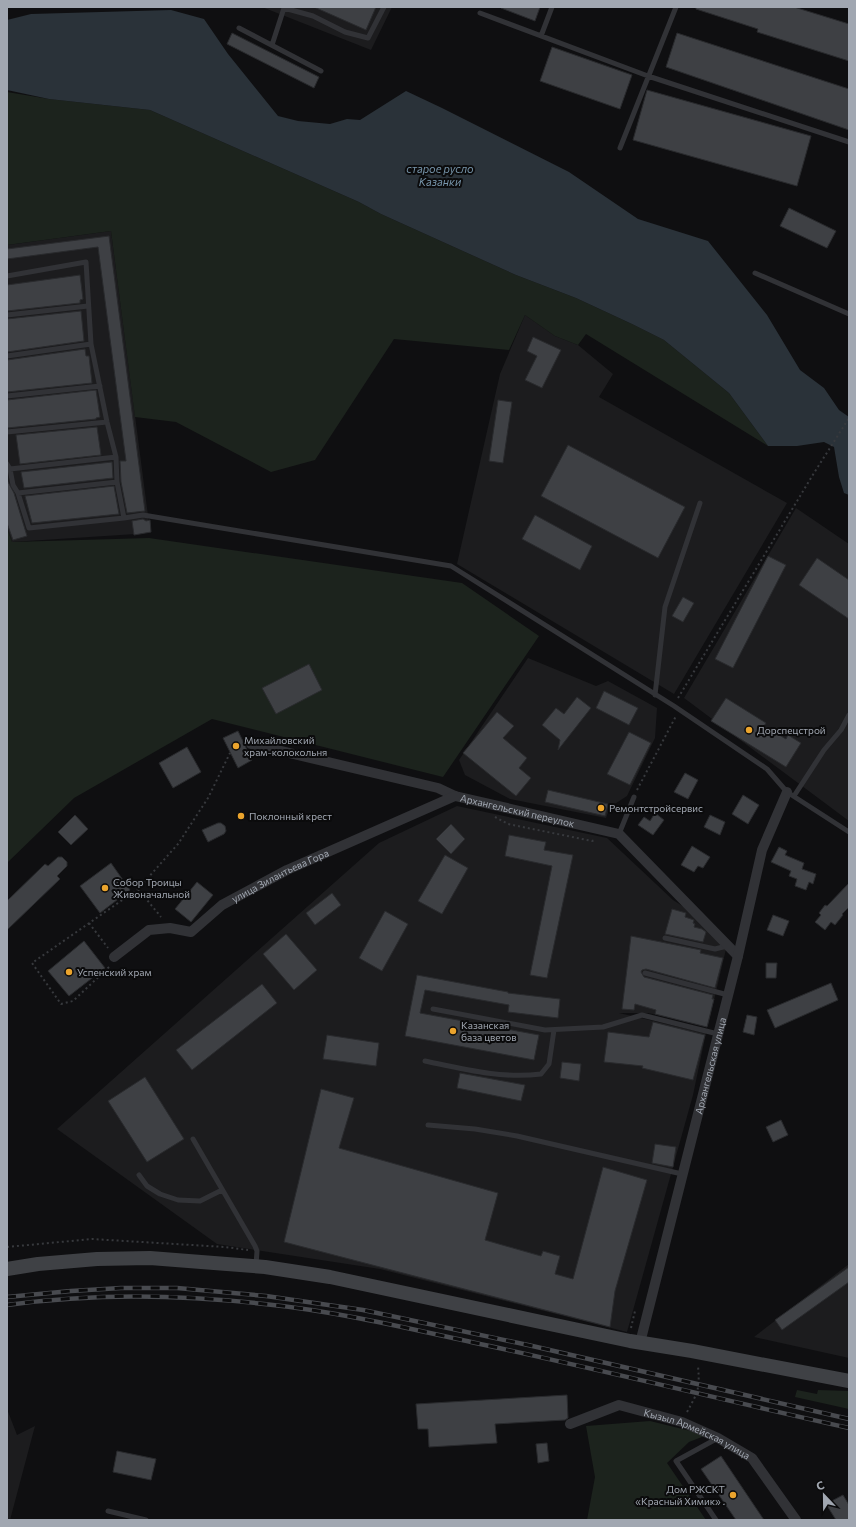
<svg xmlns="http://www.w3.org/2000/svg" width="856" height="1527" viewBox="0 0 856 1527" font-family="Commissioner,sans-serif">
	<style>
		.built { fill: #1c1c1e }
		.green { fill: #1c231d }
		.water { fill: #2a3239 }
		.building { fill: #3e4044; stroke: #292a2d }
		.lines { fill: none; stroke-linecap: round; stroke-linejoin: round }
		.path { stroke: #37393d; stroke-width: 2; stroke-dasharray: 2 3; stroke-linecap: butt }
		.service { stroke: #313236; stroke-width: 5 }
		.minor { stroke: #313236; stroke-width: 10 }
		.secondary { stroke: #3f4145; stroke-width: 14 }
		.rail-casing { stroke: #484a4f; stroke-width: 4.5 }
		.rail { stroke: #0b0b0c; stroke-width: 3; stroke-dasharray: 9; stroke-linecap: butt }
		.poi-dot { fill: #eba42d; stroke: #0b0b0c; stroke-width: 1.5 }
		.labels { text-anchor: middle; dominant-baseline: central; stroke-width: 4; stroke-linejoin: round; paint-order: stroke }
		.poi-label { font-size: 10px; fill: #a1a7b1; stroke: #0b0b0c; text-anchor: start }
		.street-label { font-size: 10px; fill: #a1a7b1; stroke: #0b0b0c }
		.water-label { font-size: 11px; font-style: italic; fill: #7896ac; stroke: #0b0b0c }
	</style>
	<rect width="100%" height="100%" fill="#0f0f11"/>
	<path class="built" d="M262,7H392L371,50Z
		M111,231L150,531L136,534L12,542L7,528V245Z
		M525,315L555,336L578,345L613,374L599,397L787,503L674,694L457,564L500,374Z
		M796,508L849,544V821L684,698Z
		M528,658L596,686L608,681L657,708L655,738L627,796L610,807L606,818L510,799L465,775L459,760Z
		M457,806L607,838L673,900L684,907L726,949L708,1026L648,1013H619L706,1033L693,1095L627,1332L380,1269L217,1244L57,1129L379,843Z
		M849,1264V1358L754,1337Z
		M7,1409L17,1435L35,1426L10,1520H7Z"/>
	<path class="green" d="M7,92L49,99L150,110L359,202L381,214L516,275L576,298L632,324L664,340L729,393L768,446L586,334L578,345L555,336L525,315L509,350L394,339L315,460L271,472L176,422L135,417L111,231L7,245Z
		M7,528L12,542L149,538L462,583L539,636L443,777L212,719L74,798L7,863Z
		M797,1390L817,1394L818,1390L849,1391V1409L795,1397Z
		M650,1421L707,1435L689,1442L667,1463L706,1520H587L595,1477L586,1426Z"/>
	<path class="water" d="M171,10L204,19L228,54L278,116L298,121L330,124L347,119L360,120L406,91L442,108L569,172L638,219L708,241L767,315L800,370L824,388L839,410L849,417V495L844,493L839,477L834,447L824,442L797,446H768L729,393L664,340L632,324L576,298L516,275L381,214L359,202L150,110L49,99L7,90V20L31,14Z"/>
	<path class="building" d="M314,7H376L366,30Z
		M501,7H540L535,21L501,8Z
		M696,7H794L849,24V61L757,32L758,29L696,9Z
		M232,33L319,77L314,88L227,44Z
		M677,33L849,89V130L666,67Z
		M552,47L632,75L620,109L540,81Z
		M647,90L811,136L797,186L633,140Z
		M789,208L836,231L827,248L780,226Z
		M109,236L145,511L127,513L121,482L120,461H126L98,247L7,259V249Z
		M80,275L83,299L80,300V303L7,311V285Z
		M81,311L84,341L7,352V319Z
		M533,337L561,350L542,388L525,380L537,356L527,351Z
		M85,349L86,356H89L92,383L7,392V360Z
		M96,390L100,417L96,418V419L7,428V400Z
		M498,400L512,402L503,463L489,461Z
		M97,427L101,455L20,464L16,435Z
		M568,445L685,507L658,558L541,496Z
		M112,462L113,478L24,488L21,472Z
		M7,480L14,493L27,536L13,540L7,523Z
		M114,486L119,514L32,523L25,496Z
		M535,515L592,546L580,570L522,539Z
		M143,519L146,521L150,520L151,532L134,535L132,521Z
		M768,556L786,565L733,668L715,659Z
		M817,558L849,580V619L799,585Z
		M683,597L694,603L683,622L672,616Z
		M309,664L322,690L276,714L262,688Z
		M604,691L638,708L629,725L596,708Z
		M577,697L591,708L558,750L560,740L542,725L556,708L564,714Z
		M726,698L766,723L764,726L786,739L788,735L801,743L786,767L711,721Z
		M497,712L514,726L503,738L527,758L519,768L531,778L516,796L463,753Z
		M238,731L252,760L238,768L223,738Z
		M629,732L651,743L630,785L607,774Z
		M187,747L201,772L173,788L159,763Z
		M685,773L698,780L688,799L674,792Z
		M548,790L608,804L605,816L545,802Z
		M743,795L759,805L748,824L732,814Z
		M655,813L664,820L653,835L638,825L644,817L650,821Z
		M75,815L88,829L71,845L58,832Z
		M710,815L725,822L720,835L704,827Z
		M218,823H221L225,826L226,831L224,834L208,842L202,830Z
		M451,824L465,839L451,854L436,839Z
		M509,835L546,842L544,850L573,855L547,978L530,975L552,866L505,856Z
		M692,846L710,857L703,868L698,866L694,872L681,865Z
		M779,847L787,851L785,855L804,863L802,869L816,874L813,884L809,882L806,890L795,886L797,879L789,876L791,871L771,862Z
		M445,855L468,868L442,914L418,901Z
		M58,857H62L67,862V866L57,876L60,879L7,930V901L45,864L48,866Z
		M111,863L130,890L100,913L80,886Z
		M197,882L213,895L191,922L175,909Z
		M849,883V907L842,914L843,915L835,925L831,922L825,930L815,922L821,915L819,913L825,905L827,906Z
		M332,893L341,905L315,925L306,913Z
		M672,909L686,913L685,917L694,920L693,923L695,924L694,927L702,929L706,932L703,942L665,934Z
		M385,911L408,924L382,971L359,958Z
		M773,915L789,921L783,936L767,930Z
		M286,934L317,970L294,990L263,954Z
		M631,936L701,950L700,953L723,958L715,988L646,969L642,970L641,972L644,977L713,995L712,999H714L707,1027L655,1014L656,1010L635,1004L634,1010L622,1009Z
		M84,941L105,968L69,996L48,971Z
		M766,963H777L776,978H766Z
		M417,975L508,992V993L560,999L558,1018L508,1012L509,1005L425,990L420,1013L539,1035L534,1060L405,1036Z
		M831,983L838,1000L775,1028L767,1010Z
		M262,984L277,1003L192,1070L176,1050Z
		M747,1015L757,1017L754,1035L743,1032Z
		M653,1022L705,1035L693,1080L642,1068L643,1066L604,1062L608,1032L649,1037Z
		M327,1035L379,1043L376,1066L323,1059Z
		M562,1062L581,1064L579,1081L560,1078Z
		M460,1073L525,1085L521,1101L457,1088Z
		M145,1077L184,1139L147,1162L108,1101Z
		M321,1089L354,1098L339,1148L498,1193L485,1240L541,1256L543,1251L560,1256L555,1274L573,1279L603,1167L647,1180L615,1291L610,1327L284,1242Z
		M781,1120L788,1135L773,1142L766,1127Z
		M655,1144L676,1147L673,1167L652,1163Z
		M849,1267V1282L782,1330L775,1320Z
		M567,1395L568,1418L565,1420L495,1424L497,1443L429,1447L428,1429H418L416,1404Z
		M547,1443L549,1461L538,1463L536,1444Z
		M117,1451L156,1459L151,1480L113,1472Z
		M721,1456L764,1520H736L701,1469Z
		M843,1495L849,1505V1520H836L826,1504Z"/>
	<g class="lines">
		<path class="path" d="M678,698L814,473L849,418
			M637,790L676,716
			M495,817L508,824L592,841L595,840
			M138,889L161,917
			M89,923L108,948
			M109,967L73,1001L61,1004L32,963L138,889L178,844L208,798L230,753
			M7,1247L92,1239L225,1247L248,1250
			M631,1328L635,1311
			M687,1412C698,1392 700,1389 698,1366"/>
		<path class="service" d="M480,13L648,76L849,142
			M239,28L321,71
			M541,36L552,7
			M272,45L284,8L313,16L345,32L368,38L384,7
			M620,148L676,7
			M755,273L849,314
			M7,276L86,262L91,344L107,422L116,457L117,482L124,518
			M7,315L88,306
			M7,356L91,344
			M7,396L100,386
			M7,432L107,422
			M7,464L10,469L13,485L18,493L29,528L124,518L143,515L451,566L674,706L767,769L787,792L849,832
			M10,469L116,457
			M18,493L117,482
			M655,695L665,607L700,503
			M794,796L824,750L841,730L849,715
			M619,834L634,797
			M665,938L715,949L727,946
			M645,973L728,995
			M433,1009L545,1030L603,1027L642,1015L718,1034
			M425,1061C463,1069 501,1079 541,1074L549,1064L554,1030
			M428,1125L475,1129L517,1136L682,1174
			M193,1139L255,1246L257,1251L256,1265
			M139,1175L147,1186L160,1194L178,1200L200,1201L222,1190
			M108,1511L146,1520
			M716,1520L676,1461L718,1438"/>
		<g class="minor">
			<path id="s1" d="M251,744L438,788L455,796L619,834L738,956"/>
			<path id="s2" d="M114,957L149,930L170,928L191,932L222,905L287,870L455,796"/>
			<path id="s3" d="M640,1343L738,956L762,850L787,792"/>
			<path id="s4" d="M570,1424L619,1405L682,1422L718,1438L752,1458L796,1520"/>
		</g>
		<path class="secondary" d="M7,1269L38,1264L97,1259L150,1258L265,1267L330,1277L630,1341L692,1351L849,1381"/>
		<g class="rail-casing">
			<path id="rail" d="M7,1297L71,1291L121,1288H177L266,1296L363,1310L528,1345L849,1419
				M7,1305C94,1293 177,1294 264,1304C334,1311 403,1327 471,1342C598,1369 723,1400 849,1428"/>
		</g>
		<use href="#rail" class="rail"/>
	</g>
	<g class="poi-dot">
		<circle cx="749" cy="730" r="4"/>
		<circle cx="236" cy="746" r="4"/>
		<circle cx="601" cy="808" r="4"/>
		<circle cx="241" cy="816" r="4"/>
		<circle cx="105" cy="888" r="4"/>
		<circle cx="69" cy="972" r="4"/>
		<circle cx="453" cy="1031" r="4"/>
		<circle cx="733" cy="1495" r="4"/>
	</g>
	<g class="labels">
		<g class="poi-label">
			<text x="757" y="730">Дорспецстрой</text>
			<text x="244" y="740">Михайловский<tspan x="244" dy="12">храм-колокольня</tspan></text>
			<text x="609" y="808">Ремонтстройсервис</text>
			<text x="249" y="816">Поклонный крест</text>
			<text x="113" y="882">Собор Троицы<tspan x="113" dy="12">Живоначальной</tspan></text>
			<text x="77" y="972">Успенский храм</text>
			<text x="461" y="1025">Казанская<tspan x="461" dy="12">база цветов</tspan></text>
			<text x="725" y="1489" text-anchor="end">Дом РЖСКТ<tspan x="725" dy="12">«Красный Химик» .</tspan></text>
		</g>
		<g class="street-label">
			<text stroke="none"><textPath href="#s1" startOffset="275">Архангельский переулок</textPath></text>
			<text stroke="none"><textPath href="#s2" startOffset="193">улица Зилантьева Гора</textPath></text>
			<text stroke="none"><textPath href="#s3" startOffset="286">Архангельская улица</textPath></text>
			<text stroke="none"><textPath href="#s4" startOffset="136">Кызыл Армейская улица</textPath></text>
		</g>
		<g class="water-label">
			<text x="440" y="168">старое русло<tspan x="440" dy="13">Казанки</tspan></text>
		</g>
	</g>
	<rect width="856" height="1527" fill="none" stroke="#a1a7b1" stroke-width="16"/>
	<g transform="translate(824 1495) rotate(338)" stroke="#0b0b0c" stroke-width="3" paint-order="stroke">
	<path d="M0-3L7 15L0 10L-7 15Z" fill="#a1a7b1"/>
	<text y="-6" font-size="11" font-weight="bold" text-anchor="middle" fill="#a1a7b1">С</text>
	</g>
</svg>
